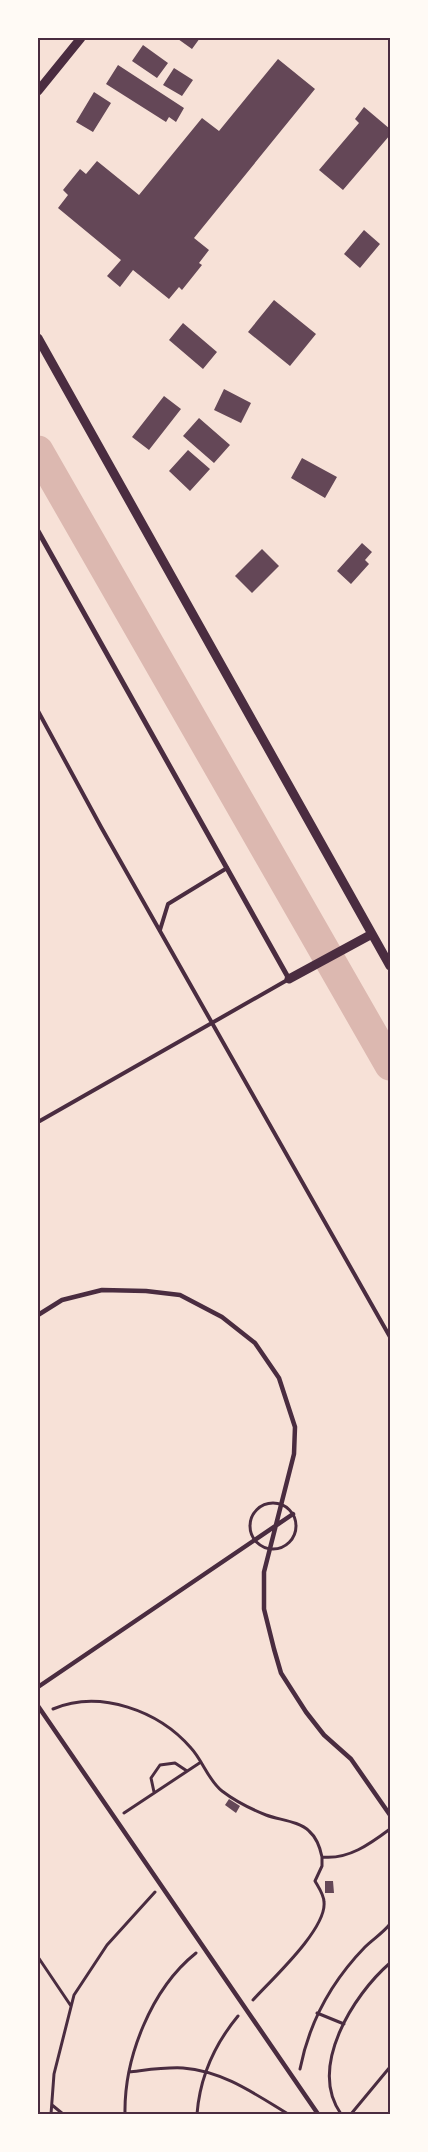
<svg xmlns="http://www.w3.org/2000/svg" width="428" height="2152" viewBox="0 0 428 2152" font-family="Inter,sans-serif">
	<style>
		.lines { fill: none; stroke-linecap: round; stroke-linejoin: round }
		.river { stroke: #dcb8b0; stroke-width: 31 }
		.building { fill: #644757 }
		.path { stroke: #4a2c40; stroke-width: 3 }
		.service { stroke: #4a2c40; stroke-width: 4 }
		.pedestrian { stroke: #4a2c40; stroke-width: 4.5 }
		.minor { stroke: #4a2c40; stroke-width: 5 }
		.tertiary { stroke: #4a2c40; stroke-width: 9 }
		.neatline { fill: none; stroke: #4a2c40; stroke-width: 2 }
	</style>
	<rect width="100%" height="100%" fill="#f7e1d7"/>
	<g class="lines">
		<path class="river" d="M38,451L390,1065"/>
	</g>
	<path class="building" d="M179,38H200L192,49L178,39Z
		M143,45L168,63L157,78L132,61Z
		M278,59L315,89L194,238L209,250L199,263L202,265L182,290L179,287L169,299L133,270L120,287L107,276L121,260L58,208L68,195L63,190L80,169L86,174L97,161L139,195L202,118L219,131Z
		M118,65L184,108L176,122L169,117L166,122L106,84Z
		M174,68L193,80L182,96L163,85Z
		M94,92L111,103L93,132L76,122Z
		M364,107L390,129V135L343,190L319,170L359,123L355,119Z
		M364,230L380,244L360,268L344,254Z
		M274,300L316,334L290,366L248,332Z
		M183,323L217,352L203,369L169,340Z
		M224,389L251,403L241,423L214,410Z
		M164,396L181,409L149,450L132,437Z
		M199,418L230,445L214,463L183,436Z
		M188,450L210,469L190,491L169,471Z
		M302,458L337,477L325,498L291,478Z
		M362,543L372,552L365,560L369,564L351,584L337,571Z
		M262,549L279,566L252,593L235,576Z
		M229,1799L240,1806L236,1813L225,1805Z
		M325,1881H333L334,1893H325Z"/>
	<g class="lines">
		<path class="path" d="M250 1526a23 23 0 1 1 46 0a23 23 0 1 1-46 0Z
			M53,1709C100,1689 159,1711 191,1748C203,1761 208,1780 222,1791C235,1801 251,1809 266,1815C279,1820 299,1821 309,1831C317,1838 320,1847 322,1857C348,1860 370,1844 390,1829
			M154,1792L151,1778L160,1765L175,1763L187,1771
			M124,1813L201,1762
			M38,1957L71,2006
			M253,2000C271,1980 327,1929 324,1902C324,1895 319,1888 315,1881L322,1866V1857
			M317,2013L344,2024
			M300,2069C309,2023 332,1981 365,1947C373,1939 383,1933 390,1924
			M129,2072C147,2070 165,2067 183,2068C223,2071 255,2094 288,2114
			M52,2105L63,2114
			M51,2114L54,2074L74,1995L107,1945L155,1892
			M125,2114C124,2058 151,1989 196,1953
			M197,2114C200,2076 214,2045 238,2016
			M341,2114C308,2067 353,1995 390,1963
			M351,2114L390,2067"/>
		<path class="service" d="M38,711L101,827L390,1337
			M160,930L168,904L227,868
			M38,1122L289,979"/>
		<path class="pedestrian" d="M38,1315L62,1300L102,1290L146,1291L180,1295L222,1317L255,1343L279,1378L295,1427L294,1454L264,1572V1609L274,1649L281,1673L306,1712L324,1735L351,1759L390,1815
			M38,1687L293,1514
			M38,1706L318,2114"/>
		<path class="minor" d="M38,531L289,979"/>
		<path class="tertiary" d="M38,91L81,38
			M38,338L390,966
			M289,979L372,934"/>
	</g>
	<rect width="428" height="2152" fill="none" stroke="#fffaf5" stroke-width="78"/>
	<rect x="39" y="39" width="350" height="2074" class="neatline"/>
</svg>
